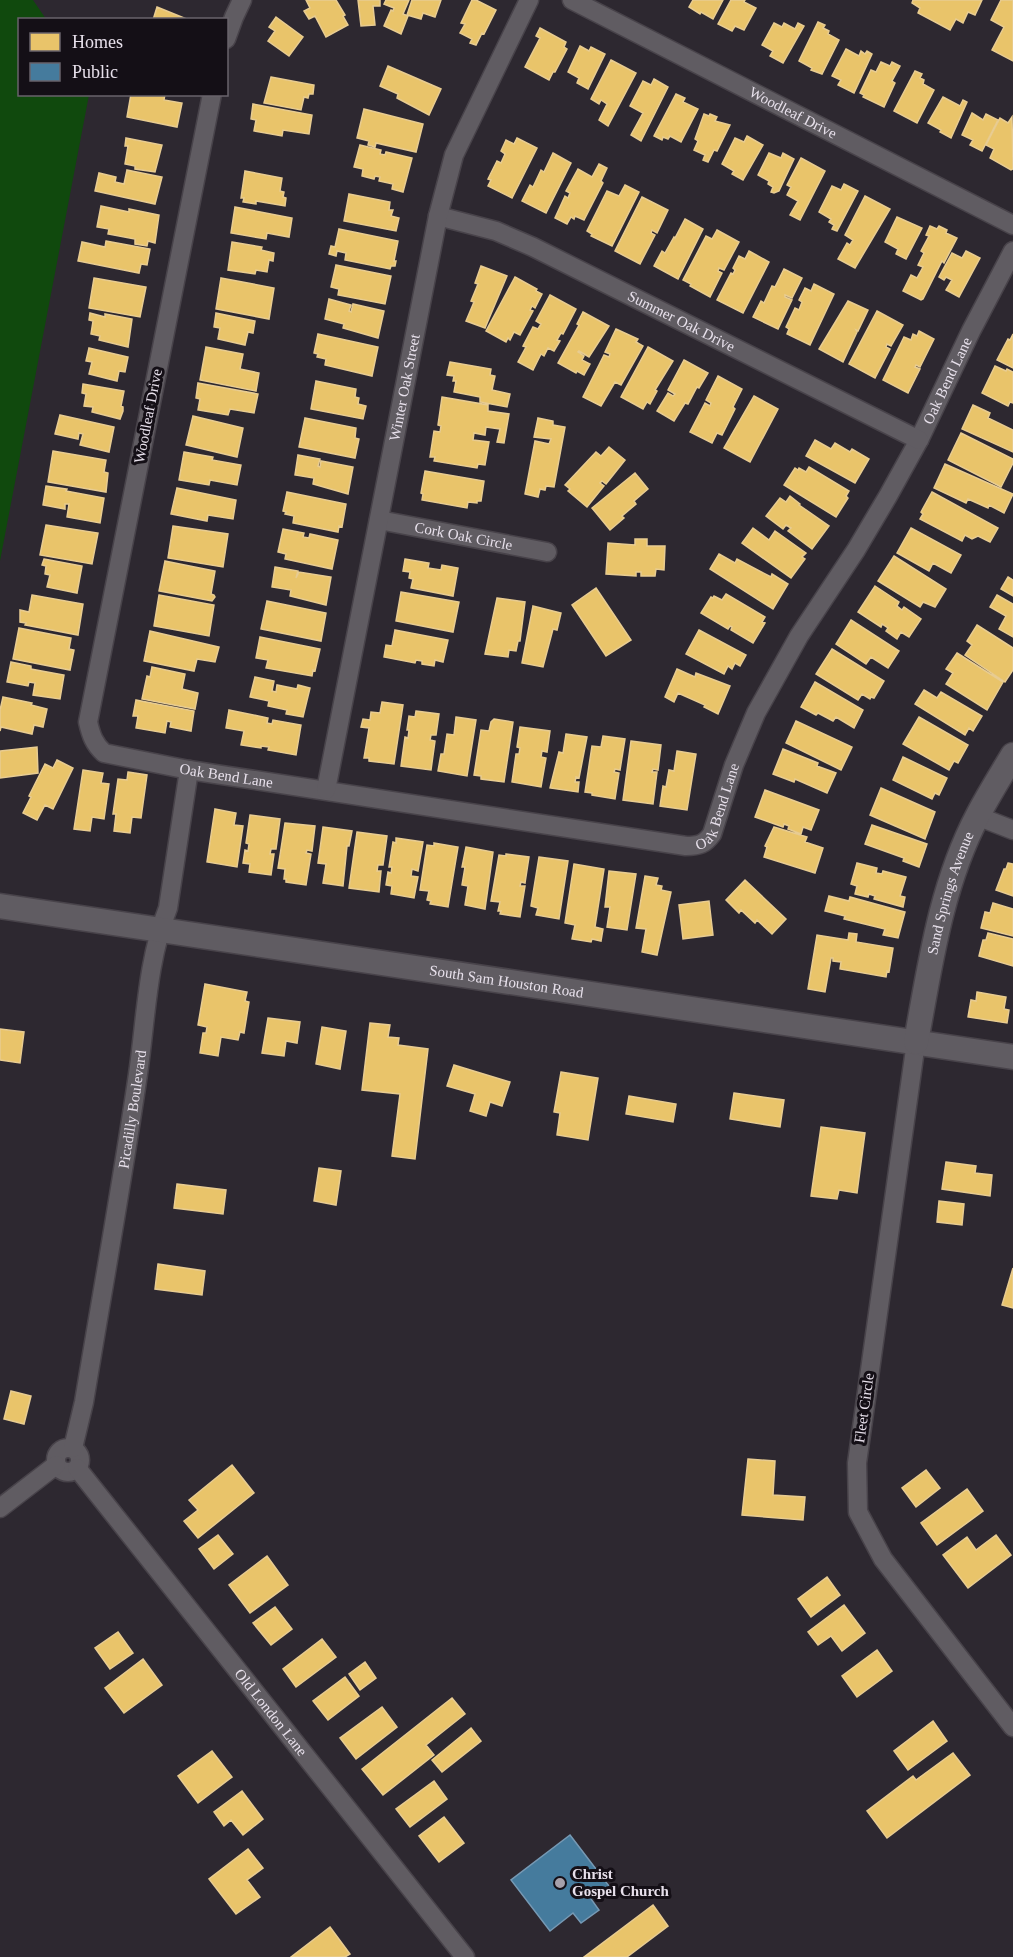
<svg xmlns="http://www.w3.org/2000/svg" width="1013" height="1957" viewBox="0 0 1013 1957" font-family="'Times New Roman',serif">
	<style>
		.green { fill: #10490d }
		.homes { fill: #e9c46a; stroke: #e8cc91; stroke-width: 1.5 }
		.public { fill: #457b9d; stroke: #7699b4; stroke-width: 1.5 }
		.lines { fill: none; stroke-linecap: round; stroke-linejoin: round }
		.street-casing { stroke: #48434a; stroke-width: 21 }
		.secondary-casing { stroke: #48434a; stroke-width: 27 }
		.street { stroke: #605c62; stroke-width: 18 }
		.secondary { stroke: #605c62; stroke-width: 24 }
		.poi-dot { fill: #a6a0aa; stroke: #140f16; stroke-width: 2 }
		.labels { text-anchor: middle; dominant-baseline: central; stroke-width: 6; stroke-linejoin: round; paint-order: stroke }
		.street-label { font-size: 15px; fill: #e7e0eb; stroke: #140f16 }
		.poi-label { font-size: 15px; font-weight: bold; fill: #e7e0eb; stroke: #140f16; text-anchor: start }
	</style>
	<rect width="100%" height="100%" fill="#2d2830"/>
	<path class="green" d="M0,0H33L46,19L20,20V94L89,95L0,561Z"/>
	<path class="homes" d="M306,0H336L345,15L343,16L348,25L326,37L315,16L309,19L304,11L310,8Z
		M358,0H380V6H373L375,25L361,26Z
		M386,0H409L403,14L408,16L401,34L384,26L391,10L393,11L394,8L384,4Z
		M412,0H441L435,17L423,13L421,19L407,15Z
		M472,0H476L496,10L484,34L482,33L476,45L470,43L472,39L460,33L465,24L461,23Z
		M693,0H723L713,19L701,12L700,14L689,7Z
		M731,0H745L744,2L756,8L744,30L735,26L732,31L718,24Z
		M913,0H982L975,15L968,12L963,23L956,19L950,30L918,13L920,8L912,3Z
		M1001,0H1013V61L992,50L1004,27L991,20Z
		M157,7L189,20H153Z
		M276,17L303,37L289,56L268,41L275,31L269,27Z
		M818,22L825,25L823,28L829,31L828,34L839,40L822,74L811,70L812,68L799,61Z
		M774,23L782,27L784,23L795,29L798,23L804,26L783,63L770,56L773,51L762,45Z
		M540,28L566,42L564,47L567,49L555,72H553L549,80L525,67L540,38L536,36Z
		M580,46L589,51L591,47L605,54L588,89L577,83L579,78L568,72Z
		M846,49L859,56L861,51L865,54L867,51L872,54L854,93L838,85L841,80L832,76Z
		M611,60L636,73L608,126L599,120L607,104L601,100L599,104L591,99Z
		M881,62L890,66L892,62L900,66L892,81L895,83L884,107L863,97L864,95L860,93L871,70L876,72Z
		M388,66L441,89L429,115L397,98L398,94L380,86Z
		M915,71L922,74L920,78L924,80L923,84L934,90L917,123L894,111Z
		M271,77L314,85L313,94H309L308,98L304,97L301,110L264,103Z
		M654,79L668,87L641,141L631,135L643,113L630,106L643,81L651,85Z
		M131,94H165L164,100L182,103L177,127L127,117Z
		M676,94L685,98L683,102L698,109L681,142L670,136L668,139L663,137L662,140L654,136Z
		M943,97L960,106L963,100L967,102L951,138L940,132L941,130L928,123Z
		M253,104L312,115L309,134L283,130L282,136L254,131L256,120L251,119Z
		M364,109L423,124L416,152L376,143L375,147L368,145L369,141L357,138Z
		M972,113L983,120L986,114L998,120L982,151L970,145L973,140L962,135Z
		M704,114L709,116L710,114L717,117L715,121L730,125L717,151L714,150L708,162L703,160L705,155L694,150L698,141L695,139Z
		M1012,117L1013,169L1011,170L990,158L994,149L986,145L1000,118L1008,123Z
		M747,136L763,145L743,180L732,174L734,171L722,164L735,138L744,142Z
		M126,138L162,145L155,172L135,169V166L125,164L128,146H125Z
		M517,138L537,148L512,198L488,186L491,180L488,179L497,161L501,163L505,154L501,151L506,140L514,144Z
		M360,145L381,150L380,154L385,155L386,152L412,158L403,192L392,189L393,184L379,181L380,177L375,176L374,179L362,176L363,169L354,167Z
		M553,153L571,163L546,213L522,201L530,185L533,187L541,170L544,172Z
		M769,153L781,158L783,153L794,159L779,191L774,193L771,192L773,187L768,184L769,181L758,175Z
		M801,158L825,171L800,220L790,215L798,201L787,195L791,187L787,185Z
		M599,164L607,168L601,181L603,183L584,220L575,216L574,219L571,217L567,224L555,218L565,196L568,198L570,193L566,191L578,169L592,177Z
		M127,170L162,177L155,204L95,191L99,173L116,177L115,182L124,184Z
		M245,171L282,178L280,191L284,192L283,197L286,198L285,206L256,201V204L243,202L244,198H241Z
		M844,184L858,191L837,231L832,229L834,225L829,222L831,219L819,212L832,186L841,190Z
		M625,185L639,192L612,246L591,236L592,234L587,231L607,191L619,196Z
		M349,194L390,202L389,210H393L391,216L399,218L396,231L344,221Z
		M865,196L890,209L855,268L838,259L847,243L850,245L853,240L845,235Z
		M642,197L668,210L657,233L652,230L651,233L655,235L640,264L615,251Z
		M101,206L129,212V209L159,215L155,243L148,241L147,246L135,244V239L108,234L109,229L97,227Z
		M235,207L292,218L289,237L267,233L266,239L231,233Z
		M897,217L922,228L906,259L896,254L898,249L885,242Z
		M685,219L703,229L678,279L654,266L662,251L665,253L674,237L675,238Z
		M930,226L937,229L939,226L947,230L946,233L957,238L944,263L942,261L923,299L921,300L903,291L911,275L917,278L923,267L918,265L924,253L921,251L929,236L926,235Z
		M339,229L398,241L394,261H396L395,266H391L390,269L345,260L346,253L337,251L336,256L329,254L331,246L335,247Z
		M717,230L739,242L724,270L719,268L718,271L722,273L710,297L690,286L691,284L683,280L706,236L712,239Z
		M106,241L150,249L147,265L141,264L139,273L78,261L82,242L105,247Z
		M232,242L262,247L261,250L274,253L273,261L269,260L267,272L256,270L255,274L228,270Z
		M749,251L769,262L743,313L717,300L731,273L733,274L735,270L733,268L739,256L745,259Z
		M966,251L980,258L959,297L946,290L952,280L946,277L944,280L939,277L952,253L962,258Z
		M336,265L391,276L385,304L338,295L339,289L331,287Z
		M481,266L507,276L485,328L466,321L474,302L471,301L478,284L475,283Z
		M784,269L802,278L792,298L785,295V297L792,300L778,329L753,317L761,301L764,303L772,286L775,287Z
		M515,277L537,289L536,291L542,294L535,308L532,306L530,310L533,311L520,335L514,332L510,340L508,338L506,342L486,331Z
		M94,278L146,287L140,317L89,308Z
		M221,278L274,288L269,319L216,309Z
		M814,284L834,294L810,345L787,334L789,329L786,327L795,308L799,310L802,302L799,300L805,288L811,291Z
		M550,295L576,309L563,334L561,333L557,340L560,341L554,351L548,348L544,356L541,354L533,370L518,362L526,347L523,346L533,327L538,329L541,324L536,321Z
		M329,299L351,305L349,311L351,312L353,304L384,311L378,338L343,328L344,324L325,319Z
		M848,301L868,310L858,331L856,330L857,332L843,362L819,349Z
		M877,311L903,325L891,346L887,344L886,347L890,349L875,378L849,364Z
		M583,312L609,326L589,357L579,351L578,352L584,356L582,360L590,364L584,375L577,371L576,373L558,363L579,325L577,324Z
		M90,313L105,317V314L132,319L128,347L99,340L100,336L91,334L93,321L89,320Z
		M216,313L255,321L253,333L248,332L245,345L218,339L220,328L214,327Z
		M616,329L638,339L636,342L643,346L621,385L615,382L601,406L583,397L604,355L609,357L610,354L605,352Z
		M919,331L934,339L920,367L916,365L915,367L920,369L908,393L883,380L904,337L911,340L913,334L917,336Z
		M318,334L378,347L372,376L325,365L326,359L317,357L318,354L314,353Z
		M1013,334V368L997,360L1008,339L1010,340Z
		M206,347L243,354L240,369L259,373L256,391L200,380Z
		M648,347L673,361L655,390L657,391L650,404L647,402L643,409L621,397Z
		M89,348L128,357L125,372L119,371L117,381L89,374L92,362L86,361Z
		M684,360L708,373L699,388L697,387L688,404L685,403L674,421L657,411L668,393L673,396L675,394L668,390Z
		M450,362L491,369L490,375L495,376L492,390L510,394L507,407L480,402V397L454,392L456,381H453L454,376L447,375Z
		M995,366L1006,371L1007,369L1013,372V403L1010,402L1008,406L982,393Z
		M718,376L742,389L733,407L735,409L722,435L717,433L712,443L690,432L705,403L710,406L711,403L706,400Z
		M316,381L356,389L355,397L359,398L358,404L366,406L363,419L311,409Z
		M198,383L258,394L254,413L230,409L228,415L198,410L200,399L196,398Z
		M83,384L124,391L121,406L123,407V411L120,419L92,412L93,407L84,406L86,394L82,393Z
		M754,396L778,409L750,462L724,448Z
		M442,397L488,405V411L509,414L504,443L497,442L500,429L486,427L485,435L474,433L473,440L489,442L485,465L478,464L477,468L434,461L435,457H430L434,431L440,432L441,426L438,425Z
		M973,405L990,413L988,418L1013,430V452L962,429Z
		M60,415L114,427L109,452L80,445L83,434L79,433L78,439L55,434Z
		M193,416L243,428L237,457L186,445Z
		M305,418L356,428L355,438L359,439L355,458L299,447Z
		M538,418L553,421V425L565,427L554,487L546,486L545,490L540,489L538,497L525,494L535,441L549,444L551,439L534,437Z
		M961,433L1013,459V463L1001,487L948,460Z
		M815,440L831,449L835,443L850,452L852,449L869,459L855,483L806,456Z
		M609,447L625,460L606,484L602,481L600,483L604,486L587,507L568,491L570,489L565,485L596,452L601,456Z
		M53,451L106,460L104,472L108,473L106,492L48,482Z
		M184,452L213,457L212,460L241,465L237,485L210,480L209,485L179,480Z
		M298,455L320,459L318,466L320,467L321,461L353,467L348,494L313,484L314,478L295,475Z
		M945,464L1013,494L1004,513L989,505L988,508L968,499L966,503L934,488Z
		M809,467L849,491L846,496L848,498L836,517L784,485L795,468L798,470L799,468L806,472Z
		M425,471L484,481L481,501H477V503L468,502L467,508L422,500L423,494L421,493Z
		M635,473L648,489L634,501L636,504L622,516L624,518L610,530L592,508Z
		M46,486L67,489L66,491L104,498L100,523L67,517L69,504H65V509L43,505Z
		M177,488L236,500L233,519L208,515L207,521L171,514Z
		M287,492L346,504L342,527L339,526L338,532L293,523L294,516L285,514L286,512L283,511Z
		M932,492L998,528L990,542L978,536L972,539L965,535L962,541L920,519L923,514L921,512Z
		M790,496L800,504L799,505L829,526L812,549L788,531L791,528L786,525L783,529L766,516L780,498L786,502Z
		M46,525L98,533L92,564L40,555Z
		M173,526L228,534L223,567L168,558Z
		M753,528L769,540L775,531L806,553L802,557L805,559L791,578L742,543Z
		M911,528L961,555L951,573L933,563L929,571L897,553Z
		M283,529L304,533L303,537L309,538L310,534L338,540L332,569L285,559L286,554L278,552Z
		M635,539H647V546H665L664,570L656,569L655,576H641V572H636V576L606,574L608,543L635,545Z
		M719,554L735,563L737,559L771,577L772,574L788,584L773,609L710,569Z
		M894,556L946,589L935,607L923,602L920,607L878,581Z
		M44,559L82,566L77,593L47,587L50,575L45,574L46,566L42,565Z
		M405,559L429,563L428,568L441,570L442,565L458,568L453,596L411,588L413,579L409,578L410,572L403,571Z
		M165,561L215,571L211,594L214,595L215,597L212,601L159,591Z
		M275,567L298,571L296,578L299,572L331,577L326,605L290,596L291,590L272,587Z
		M1008,577L1013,580V596L1001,589Z
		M875,586L899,602L897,606L902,610L904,607L921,619L909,637L901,632L897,639L886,631L888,628L882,624L881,627L858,612Z
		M596,588L631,640L606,656L572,605Z
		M401,592L459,602L453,632L396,621Z
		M726,594L765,617L762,622L765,623L753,643L731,630L732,627L730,626L728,629L701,613L711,597L713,598L714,596L722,600Z
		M32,595L83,604L78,635L25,625L26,623L20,622V610L29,612Z
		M159,595L214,605L209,636L154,626Z
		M997,595L1013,604V637L999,629L1006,616L990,607Z
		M497,598L525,602L520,641H518L516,651L509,650L508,657L485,654Z
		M267,601L326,613L321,641L261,629Z
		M533,606L561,613L557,630L553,629L543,667L522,663Z
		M851,620L899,651L888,668L871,657L866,664L836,644Z
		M977,625L1013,648V670L1005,682L965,655L972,645L967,641Z
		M19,628L71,638L69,649L74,650L70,670L13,659Z
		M395,630L448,640L443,662L435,660L434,666L422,664V661L416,660L415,663L384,657L386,645L392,646Z
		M699,630L746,655L740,666L735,663L732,669L728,666L724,674L686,654Z
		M150,631L219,647L215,662L197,659L194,671L144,661Z
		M260,637L320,649L315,671L313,670L312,676L266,668L268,660L256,658Z
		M832,649L884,681L874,698L871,697L870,699L862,694L858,700L816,674Z
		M957,653L1003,682L987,710L946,684L953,673L946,669Z
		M11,662L31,666V669L64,675L60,699L33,695L35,683L29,682L28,686L7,682Z
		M152,667L185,674L182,689L198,693L195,709L142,699L147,676L150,677Z
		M677,669L695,677L696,673L730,686L718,714L704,707L705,705L678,693L674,702L665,697Z
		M255,677L274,681L272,691L276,692L277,685L297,689L298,685L310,688L303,717L286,714L287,710L268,706L269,701L250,697Z
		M815,682L863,710L854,728L836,717L833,721L818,713L816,715L801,707Z
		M924,690L937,698L941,692L982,716L973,731L969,728L965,735L915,704Z
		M3,697L32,703L31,705L47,709L43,727L34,725L32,734L1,727L0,731V710Z
		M136,700L194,711L191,731L170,727L171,722L167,721L165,733L136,728L138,716H133Z
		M382,702L403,705L394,764L369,761V758H364L369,728L361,727L363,719L370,720L371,712L380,713Z
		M229,710L268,718L267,723L272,724L273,720L301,725L296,755L268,750L269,747L261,746V748L241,745L244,731L226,728Z
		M416,711L439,714L436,735H431L430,740L435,741L431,770L401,766L405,737L408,738L409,730H407L409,716L415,717Z
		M456,717L476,720L467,776L438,771L441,754H444L447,734L454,735Z
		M919,717L968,745L958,763L954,761L949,770L903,744Z
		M494,719L513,722L504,782L481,779V776L474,775L481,730L489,731L491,722Z
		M796,721L852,747L841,770L786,743Z
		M520,727L550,731L547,752L542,751L541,757L546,758L541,787L512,782L516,754H519L520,748L517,747Z
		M566,734L587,737L579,778L576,777L575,782H579L578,792L550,788L559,752L563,753Z
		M603,736L625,739L620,770L615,769L614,772L619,773L615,799L592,795V793L585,792L592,746L601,747Z
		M631,741L661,745L658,770L653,769L652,772H657L653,804L623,800Z
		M37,747L38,773L0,778V751Z
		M783,749L818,763L817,766L836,773L827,793L795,779L794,782L773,774Z
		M677,751L696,754L687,810L660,806L663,786L666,787L669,770L674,771Z
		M903,757L947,778L939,795L935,793L932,799L893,780Z
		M57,760L73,768L53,809L45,805L37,820L23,813L31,797L29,796L45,764L53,768Z
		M83,770L103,773L101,783L109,784L104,819L92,817L90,831L74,829Z
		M128,772L147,775L141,818L132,817L130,833L114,831L116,814H113L118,779L127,780Z
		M881,788L935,812L925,839L870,815Z
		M765,790L819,810L811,830L803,827L801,834L788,829L789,826L784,824L783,827L755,817Z
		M215,809L236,813L234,825L243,826L237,867L207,862Z
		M250,815L280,819L276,849H271L270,854H274L271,875L249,872L250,864L243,863L245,850L248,851L249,844L246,843Z
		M285,823L315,826L312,851L307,850L306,853L311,854L306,885L286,882V879H284L285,869L278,868Z
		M872,825L927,844L919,867L903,861L904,858L865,844Z
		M323,827L352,831L349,846H347L343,886L323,883L326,864L318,863Z
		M774,827L807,837L805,842L823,848L815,873L764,857L767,847L765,846Z
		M357,832L387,836L383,865H378L377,871H381L379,892L349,888Z
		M396,838L423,842L418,871L412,869L411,876L418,877L414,898L391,894L392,886L386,885L388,872L391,873L392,867H389L393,842L396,843Z
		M434,843L458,847L448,907L430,904L431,901L427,900L429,891L420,890L427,845L434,846Z
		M466,847L493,852L485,909L465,905L468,886L462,885L465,867H462Z
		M506,854L529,857L525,883L521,882L520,886H525L520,917L500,914L501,911H498L500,902L491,901L499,855L506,856Z
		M539,857L568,861L559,919L536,915L538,908L531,906Z
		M857,863L877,868L876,873L882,874L883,871L906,877L900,896L905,897L903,907L874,899L875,896L869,894L868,897L855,894L857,886L851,884Z
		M1008,863L1013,864V896L996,890L1004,869H1006Z
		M574,864L604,869L595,927L603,929L601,941L592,939L591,942L572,939L575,925L565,923Z
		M609,871L636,874L627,930L607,927L610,907H605Z
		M645,876L658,878L656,885L662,886L661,890L671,892L657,955L642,952L646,929L636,928Z
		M745,880L786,919L772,934L757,920L755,923L741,910L739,913L726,900Z
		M829,896L849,901L850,897L905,912L898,938L883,935L885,929L844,919L845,916L825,911Z
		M709,901L713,935L683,939L679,905Z
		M993,903L1013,909V936L981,928L985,912L990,913Z
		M849,933L857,934L856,942L893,948L889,972L887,971L886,977L840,969L841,962L833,961V958H831L825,992L808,989L817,935L848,940Z
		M988,933L1013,939V966L979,956L983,940H986Z
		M205,984L247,992L245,1001L249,1002L244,1033L240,1032L238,1040L221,1037L218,1056L200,1053L203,1033H206L207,1027L198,1025Z
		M977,992L1006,997L1004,1009L1009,1010L1007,1023L968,1017L971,1000L976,1001Z
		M268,1018L300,1022L297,1043L286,1041L284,1056L262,1053Z
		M370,1023L390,1025L388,1037L399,1038L398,1045L428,1049L415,1159L392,1156L400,1094L362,1090Z
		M322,1027L346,1031L340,1069L316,1064Z
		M0,1029L24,1032L20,1063L0,1060Z
		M454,1065L510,1082L502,1106L490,1102L486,1116L470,1111L475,1094L447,1086Z
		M561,1072L598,1078L588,1140L557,1135L560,1113L554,1112Z
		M734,1093L784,1100L780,1127L730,1119Z
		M629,1096L676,1104L673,1122L626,1114Z
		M821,1127L865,1133L857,1193L839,1190L837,1199L811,1196Z
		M946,1162L976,1166L975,1173L992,1175L990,1196L942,1189Z
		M319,1168L341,1171L336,1205L314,1201Z
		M177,1184L226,1190L223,1214L174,1208Z
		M939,1201L964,1204L962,1225L937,1222Z
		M158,1264L205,1271L202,1295L155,1289Z
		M1013,1268V1308L1002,1305Z
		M11,1391L31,1396L24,1424L4,1419Z
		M748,1459L775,1461L773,1495L805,1497L803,1520L742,1515Z
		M232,1465L254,1493L198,1538L184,1521L198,1510L189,1500Z
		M926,1470L940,1488L916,1507L902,1488Z
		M967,1489L983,1511L937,1545L921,1523Z
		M218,1535L233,1554L214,1569L199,1549Z
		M996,1535L1011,1555L968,1588L943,1555L967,1537L976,1550Z
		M267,1556L288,1585L250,1613L229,1585Z
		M827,1577L840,1595L811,1617L798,1599Z
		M844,1605L865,1633L842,1651L831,1636L818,1645L808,1632Z
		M275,1607L292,1629L271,1645L253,1623Z
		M118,1632L133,1653L110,1669L95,1648Z
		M322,1639L336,1657L296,1687L283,1669Z
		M877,1650L892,1671L857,1697L842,1676Z
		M143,1659L162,1685L124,1713L105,1688Z
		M365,1662L376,1678L360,1690L349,1674Z
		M345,1677L359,1696L328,1720L313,1701Z
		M452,1698L465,1714L426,1745L434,1755L383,1795L362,1769Z
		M382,1707L397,1727L356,1759L340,1738Z
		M933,1721L947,1741L908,1770L894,1751Z
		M471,1728L481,1741L442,1772L432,1760Z
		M212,1751L232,1777L198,1803L178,1776Z
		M953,1753L970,1775L887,1838L867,1811L913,1776L916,1780Z
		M434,1781L447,1799L410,1827L396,1809Z
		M242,1791L263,1819L243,1835L231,1820L224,1826L214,1812Z
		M444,1817L464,1843L439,1862L419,1836Z
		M248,1849L263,1868L247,1880L260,1897L236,1914L209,1879Z
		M653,1905L668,1926L627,1957H584Z
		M330,1927L350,1954L345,1957H291Z"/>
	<path class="public" d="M570,1835L609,1886L591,1899L599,1910L581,1923L573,1913L550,1931L511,1880Z"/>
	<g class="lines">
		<g class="street-casing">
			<g id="street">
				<path id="s1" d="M572,0L1013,225"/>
				<path d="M226,39L234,17L242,0"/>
				<path id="s2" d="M212,94L88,722C91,735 94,744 104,753L189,770L686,846C699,846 705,844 712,834L734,765L756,713L799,636L856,550L888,496L919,440L971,331L1013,251"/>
				<path id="s3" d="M438,216L496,231L533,247L919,440"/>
				<path id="s4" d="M379,520L547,552"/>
				<path id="s5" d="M326,790L438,216L454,155L529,0"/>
				<path d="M977,816L1013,830"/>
				<path d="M916,1042L857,1463L858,1512L883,1559L1013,1727"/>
				<circle cx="68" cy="1460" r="12"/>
				<path id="s6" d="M73,1448L84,1402C102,1293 122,1184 138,1074C146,1019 147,961 168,908L189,770"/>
				<path id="s7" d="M77,1468L465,1957"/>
				<path d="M0,1508L56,1465"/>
			</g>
		</g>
		<g class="secondary-casing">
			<g id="secondary">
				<path id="s8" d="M0,906L1013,1057"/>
				<path id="s9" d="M916,1042C930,965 941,885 978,815C989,794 1001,775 1013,755"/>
			</g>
		</g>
		<use href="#street" class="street"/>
		<use href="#secondary" class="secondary"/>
	</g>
	<circle class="poi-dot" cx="560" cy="1883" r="6"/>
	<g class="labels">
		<g class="street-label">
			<text stroke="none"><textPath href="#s1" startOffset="248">Woodleaf Drive</textPath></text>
			<text stroke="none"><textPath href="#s3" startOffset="266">Summer Oak Drive</textPath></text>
			<text stroke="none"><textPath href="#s2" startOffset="1808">Oak Bend Lane</textPath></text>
			<text stroke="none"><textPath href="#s5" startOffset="410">Winter Oak Street</textPath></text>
			<text transform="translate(148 416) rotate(-79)">Woodleaf Drive</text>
			<text stroke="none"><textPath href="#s4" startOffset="86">Cork Oak Circle</textPath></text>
			<text stroke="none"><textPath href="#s2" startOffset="800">Oak Bend Lane</textPath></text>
			<text stroke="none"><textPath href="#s2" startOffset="1322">Oak Bend Lane</textPath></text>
			<text stroke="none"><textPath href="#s9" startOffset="153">Sand Springs Avenue</textPath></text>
			<text stroke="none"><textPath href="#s8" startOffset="512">South Sam Houston Road</textPath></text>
			<text stroke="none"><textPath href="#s6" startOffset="344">Picadilly Boulevard</textPath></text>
			<text transform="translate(864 1408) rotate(-82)">Fleet Circle</text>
			<text stroke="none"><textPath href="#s7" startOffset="312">Old London Lane</textPath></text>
		</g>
		<g class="poi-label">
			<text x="572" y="1874">Christ<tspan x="572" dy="17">Gospel Church</tspan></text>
		</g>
	</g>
	<rect x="18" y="18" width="210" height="78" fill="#140f16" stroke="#68636b" stroke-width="1.5"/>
	<rect x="30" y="33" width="30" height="18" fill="#e9c46a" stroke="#68636b" stroke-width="1.5"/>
	<text x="72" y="48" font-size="18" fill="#e7e0eb">Homes</text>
	<rect x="30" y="63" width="30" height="18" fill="#457b9d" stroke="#68636b" stroke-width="1.5"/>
	<text x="72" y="78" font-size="18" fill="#e7e0eb">Public</text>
</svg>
